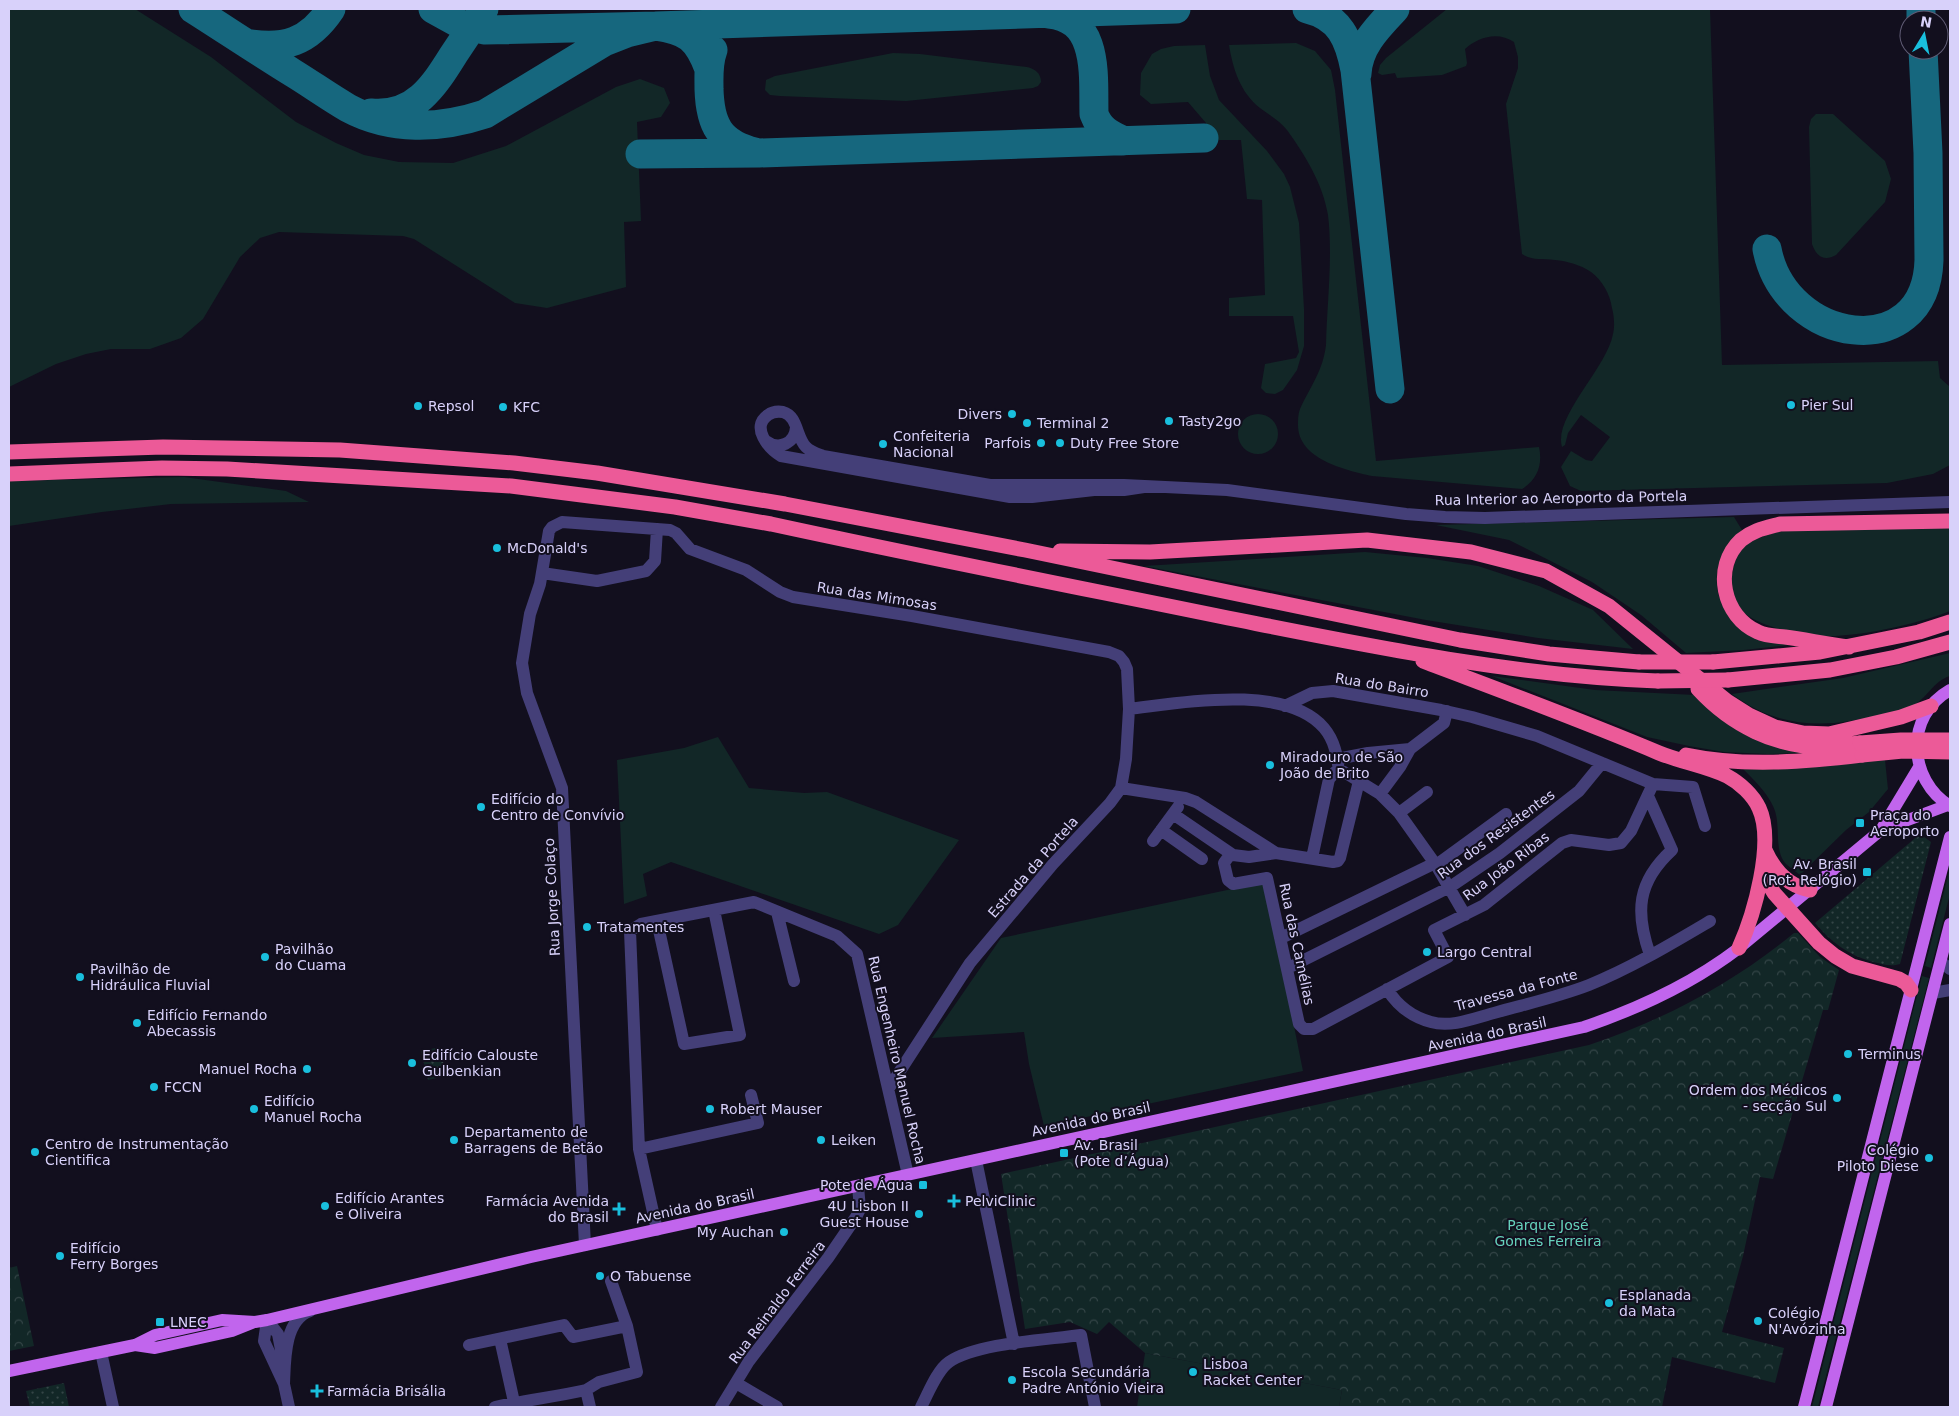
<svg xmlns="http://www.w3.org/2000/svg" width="1959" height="1416" viewBox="0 0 1959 1416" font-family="'DejaVu Sans',sans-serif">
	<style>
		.grass { fill: #122727 }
		.park { fill: url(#park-crowns) }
		.garden { fill: url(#garden-dots) }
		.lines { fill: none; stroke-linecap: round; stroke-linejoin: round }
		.taxiway { stroke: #16677e; stroke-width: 29 }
		.minor { stroke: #443f78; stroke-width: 12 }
		.major { stroke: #c165ed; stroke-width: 12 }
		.highway { stroke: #ec5a98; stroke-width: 15 }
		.highway-bridge { stroke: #ec5a98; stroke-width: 15 }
		.poi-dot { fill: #19bfdd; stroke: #120f1e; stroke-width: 2 }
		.labels { text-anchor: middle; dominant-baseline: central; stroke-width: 4; stroke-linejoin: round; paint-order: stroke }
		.poi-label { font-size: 14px; fill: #d8d1fa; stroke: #120f1e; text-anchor: start }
		.street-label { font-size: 14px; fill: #d8d1fa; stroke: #120f1e }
		.park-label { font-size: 14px; fill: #66d1bc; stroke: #120f1e }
	</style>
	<defs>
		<pattern id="park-crowns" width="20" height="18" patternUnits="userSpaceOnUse" patternTransform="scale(1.25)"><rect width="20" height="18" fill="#122727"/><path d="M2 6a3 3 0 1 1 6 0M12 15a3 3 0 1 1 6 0" fill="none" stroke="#344547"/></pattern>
		<pattern id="garden-dots" width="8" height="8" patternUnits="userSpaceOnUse" patternTransform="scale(1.25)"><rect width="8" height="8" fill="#122727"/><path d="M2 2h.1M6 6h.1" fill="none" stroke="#344547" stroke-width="1.8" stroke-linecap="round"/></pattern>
	</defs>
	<rect width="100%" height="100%" fill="#120f1e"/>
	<path class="grass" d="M9,9H135L211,57L296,122L336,143L364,155L399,162L453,163L506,146L616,87L640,79L664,88L670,103L661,117L637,122L641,221L624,222L626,287L547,308L515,303L414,239L403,236L279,232L260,238L240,257L203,319L181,338L150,349H111L86,354L56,364L9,387Z
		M1447,9H1710L1722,365L1938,361L1940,378L1950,387V465L1933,474L1887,483L1581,491L1570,486L1561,467L1571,451L1586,460L1592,461L1610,437L1581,415L1568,433L1565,445L1562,447C1553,417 1607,368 1613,334C1615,326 1614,316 1612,308C1610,294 1602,280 1591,272C1581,265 1567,261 1555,260C1542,258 1533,261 1522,254L1506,104L1518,68V57L1514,42C1498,31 1478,37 1465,49L1467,63L1466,66L1442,75L1397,78L1395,73L1382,75L1378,73L1380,65L1386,58Z
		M1296,43L1315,51L1331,70L1335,90L1376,461L1539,447C1543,465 1537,480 1522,489L1372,476C1345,470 1298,459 1298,425C1298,420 1298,414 1300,409C1310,387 1323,371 1326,345C1327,303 1333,257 1328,215C1323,184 1305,155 1287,130C1280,121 1269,115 1260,108C1240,92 1233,69 1229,45Z
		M1205,45L1210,76L1219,100L1267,151L1284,174L1290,187L1299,223L1304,309V346L1297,370L1283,390L1275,394L1266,393L1261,388L1265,364L1296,358L1299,352L1293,316H1229V298L1265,295L1262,200L1247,199L1241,140H1207L1206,123L1188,102L1151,104L1140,95L1141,73L1152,54L1161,49L1174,46Z
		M893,53L920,54L1027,67C1035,69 1041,73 1041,82L1038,86L1033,88L906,101L780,96L770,95L765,90L766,80L775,76Z
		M1816,114H1833L1885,161L1891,179L1885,202L1836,255C1824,262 1816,256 1812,244L1809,127L1811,119Z
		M1238 434a20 20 0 1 1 40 0a20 20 0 1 1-40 0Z
		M184,477L286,491L309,502L171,504L102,512L9,526V481Z
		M1734,517L1742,530C1727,549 1712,567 1718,592C1719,599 1725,607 1728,614L1799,644L1744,650L1686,653L1641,615L1592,582L1509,540L1436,525Z
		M1950,527V611C1909,627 1849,639 1805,636C1798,635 1790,632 1783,630C1754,622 1724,609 1732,574C1734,564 1737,554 1744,547C1755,537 1773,533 1786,530Z
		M1365,552L1427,558L1478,566L1539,586L1593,610L1633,649L1538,638L1426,620L1144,566Z
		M1950,653V676C1933,681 1927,699 1912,706C1902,711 1888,713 1878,715C1825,729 1777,728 1732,694L1843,678Z
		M1492,676L1595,690L1695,695L1733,728L1763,743L1805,753L1767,754L1724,752L1689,746L1647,737Z
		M718,737L749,788L804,793L827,792L959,840L898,925L879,934L671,862L643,874L647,896L624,904L617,760L684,748Z
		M1885,760L1888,789L1869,812L1846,830L1800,875C1795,871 1789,867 1785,863C1773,847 1782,824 1773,806C1766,791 1753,779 1741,767Z
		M1950,868V894L1931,968L1925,966Z
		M1265,882L1303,1071L1044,1126L1029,1064L1024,1032L932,1038L1001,938Z
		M1922,976L1929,978L1818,1407H1812Z
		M1145,1353L1342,1390L1339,1407H1137Z"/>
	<path class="park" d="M1794,933H1798L1820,957L1839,970L1828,1010H1823L1773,1179L1760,1177L1743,1256L1722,1332L1784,1348L1775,1383L1672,1357L1662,1407H1339L1342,1390L1145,1353L1109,1322L1097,1334L1070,1322L1025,1329L1001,1174L1589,1045C1664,1020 1733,983 1794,933Z
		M17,1266L34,1346L9,1351V1268Z"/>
	<path class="garden" d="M1920,834L1931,842L1900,964C1890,967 1883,964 1873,962C1848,955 1831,942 1815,923Z
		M440,1047L446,1076L428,1080L421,1051Z
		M64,1383L69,1407H30L26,1391Z"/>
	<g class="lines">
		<path class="taxiway" d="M193,9C226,30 259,52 293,73C311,84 329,97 348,108C391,131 440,129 485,114L604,42L627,33L656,26L1176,9
			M433,9L462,25L485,30L656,26C687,30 698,39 709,69
			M1307,9C1340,17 1349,39 1355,70L1390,389
			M1921,9V20
			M1049,14C1100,19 1093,76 1094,114C1100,130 1110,134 1124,141
			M246,43C284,50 309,42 331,9
			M713,50C708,63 709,75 709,89C710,124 719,143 755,152
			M1357,74C1358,47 1377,28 1395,9
			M371,113C415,117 434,86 454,54C464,39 474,24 484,9
			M640,154L759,153L1204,138
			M1767,249C1785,344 1926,366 1929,260L1928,153L1923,50"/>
		<path class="minor" d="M766,441C779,451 795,443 796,427
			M1144,487L1124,490H1094L1032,497H1010L781,456C769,449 750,427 768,415C772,412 777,411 783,412C798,416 796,437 806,447C811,452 818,454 823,456L990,485H1124L1227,490L1406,514L1445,517L1485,518L1950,502
			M542,573L597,581L646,571L655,561L657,529
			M1285,706L1312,693L1333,691L1441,710L1472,717L1537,736L1653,784L1693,787L1705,826
			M1129,709C1181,703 1286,683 1324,728C1335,741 1337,756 1339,771
			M1337,759L1368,753L1410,749L1444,723L1447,711
			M1339,771L1344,772L1380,794L1399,813L1436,865L1465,915
			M1121,788L1185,798L1196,802L1276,853L1333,862L1338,861L1340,858L1359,781
			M1380,794L1400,767L1410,749
			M1648,796L1672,850C1637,882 1635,912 1650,955
			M1399,813L1427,792
			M1173,814L1233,855L1249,857L1276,853
			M1161,830L1202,859
			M1153,841L1178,807
			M1233,855L1229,856L1224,863L1228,880L1233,884L1267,878L1299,1024L1304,1029H1313L1448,957L1434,930L1484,905L1562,843L1571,840L1609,845L1621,843L1631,831L1653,784
			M1312,858L1329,779L1335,772L1339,771
			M1436,865L1506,814
			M777,912L794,981
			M657,921L684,1044L740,1035L714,910
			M1281,938L1435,863
			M1941,962L1950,969
			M1288,968L1450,887L1500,853L1579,791L1602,763
			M1387,989C1397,1005 1412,1017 1431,1022C1451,1028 1475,1018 1494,1013C1526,1004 1558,997 1589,985C1631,968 1671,944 1710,921
			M1933,993L1950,990
			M639,1149L758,1123L751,1095
			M976,1160L1014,1344
			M657,1230L639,1149L630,931L641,924L754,902L837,936L857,954L908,1175
			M585,1245L562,788L527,693L522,663L530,614L540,584L549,531L552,527L562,522L670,530L676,533L690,549L746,570L780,592L793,597L912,616L1109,652L1119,656L1124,662L1127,669L1129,709L1126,759L1121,788L1110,803L1053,864L970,963L889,1088
			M267,1320L264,1341L284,1384L289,1407
			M267,1320L278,1334L283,1360
			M500,1339L514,1402
			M469,1345L564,1325L573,1337L627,1326
			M101,1352L113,1407
			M736,1383L777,1407
			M284,1384C285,1361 284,1320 310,1311
			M586,1390L599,1382L637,1372L627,1326L611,1281
			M495,1407C525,1400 555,1397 586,1390L590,1407
			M721,1407L749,1361L828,1258L856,1217L860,1209L858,1186
			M921,1407C928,1394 937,1370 949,1362C977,1343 1046,1340 1081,1335L1095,1407"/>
		<path class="major" d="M1950,690C1904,716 1908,780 1950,806
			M1881,830L1948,805
			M135,1345L155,1348L232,1331L252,1323
			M9,1371L135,1345L155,1335L222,1320L255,1322L267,1320L531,1257L1584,1027C1640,1008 1692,984 1739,948L1881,830L1919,767
			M1804,1407L1950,837
			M1826,1407L1950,924"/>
		<path class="highway" d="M9,452L163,447L340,450L514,463L597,473L785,504L1025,550L1460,640L1549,654L1639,662
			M9,474L162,468L227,469L511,486L675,507L771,524C923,557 1076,587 1228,618C1370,646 1513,676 1658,681
			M1060,551L1150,552L1367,540L1471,552L1546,571L1609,606L1727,701L1749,715L1775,727L1803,733L1829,734L1901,717L1931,706
			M1849,647C1827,644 1806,640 1785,637C1776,636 1766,636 1758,632C1723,617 1712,567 1741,540C1753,530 1765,528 1780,524L1950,521
			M1423,661C1502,691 1581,720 1659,753C1681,762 1706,766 1727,776C1740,783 1753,795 1759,808C1775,842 1754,915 1739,948
			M1713,662L1820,652L1919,632L1950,622
			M1728,680L1830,670L1896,657L1950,642
			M1698,689C1731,725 1776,748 1826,747C1837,746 1849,744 1860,743
			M1686,755C1743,767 1804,762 1862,755
			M1765,850C1774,870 1788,886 1810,890
			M1764,867L1768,883L1774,893L1819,943L1835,956L1852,966L1899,979L1906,983L1911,990"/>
		<path class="highway-bridge" d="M1639,662H1713
			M1658,681L1728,680
			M1860,743L1901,740H1950
			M1862,755L1903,751L1950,752"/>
	</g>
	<g class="poi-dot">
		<circle cx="1791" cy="405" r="5"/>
		<circle cx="418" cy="406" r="5"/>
		<circle cx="503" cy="407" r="5"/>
		<circle cx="1012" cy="414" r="5"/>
		<circle cx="1169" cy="421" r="5"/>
		<circle cx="1027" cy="423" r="5"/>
		<circle cx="1041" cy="443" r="5"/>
		<circle cx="1060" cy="443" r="5"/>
		<circle cx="883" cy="444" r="5"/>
		<circle cx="497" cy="548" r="5"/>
		<circle cx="1270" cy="765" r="5"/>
		<circle cx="481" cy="807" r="5"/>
		<rect x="1855" y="818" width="10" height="10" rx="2.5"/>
		<rect x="1862" y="867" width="10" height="10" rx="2.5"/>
		<circle cx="587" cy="927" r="5"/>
		<circle cx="1427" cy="952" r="5"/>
		<circle cx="265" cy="957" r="5"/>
		<circle cx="80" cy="977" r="5"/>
		<circle cx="137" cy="1023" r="5"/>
		<circle cx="1848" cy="1054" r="5"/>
		<circle cx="412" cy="1063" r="5"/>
		<circle cx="307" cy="1069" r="5"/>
		<circle cx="154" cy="1087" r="5"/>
		<circle cx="1837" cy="1098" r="5"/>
		<circle cx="254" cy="1109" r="5"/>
		<circle cx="710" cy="1109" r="5"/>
		<circle cx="454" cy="1140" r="5"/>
		<circle cx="821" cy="1140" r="5"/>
		<circle cx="35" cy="1152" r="5"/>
		<rect x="1059" y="1148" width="10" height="10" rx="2.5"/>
		<circle cx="1929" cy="1158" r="5"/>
		<rect x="918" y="1180" width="10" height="10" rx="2.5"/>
		<path d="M951.5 1193.5h5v5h5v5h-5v5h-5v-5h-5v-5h5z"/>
		<circle cx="325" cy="1206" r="5"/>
		<path d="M616.5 1201.5h5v5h5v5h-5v5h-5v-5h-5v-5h5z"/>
		<circle cx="919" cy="1214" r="5"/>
		<circle cx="784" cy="1232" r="5"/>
		<circle cx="60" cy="1256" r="5"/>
		<circle cx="600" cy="1276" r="5"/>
		<circle cx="1609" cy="1303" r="5"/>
		<circle cx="1758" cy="1321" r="5"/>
		<rect x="155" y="1317" width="10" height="10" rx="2.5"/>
		<circle cx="1193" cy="1372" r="5"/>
		<circle cx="1012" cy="1380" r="5"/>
		<path d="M314.5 1383.5h5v5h5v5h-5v5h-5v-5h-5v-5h5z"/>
	</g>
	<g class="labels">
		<g class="poi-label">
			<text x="1801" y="405">Pier Sul</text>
			<text x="428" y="406">Repsol</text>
			<text x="513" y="407">KFC</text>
			<text x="1002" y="414" text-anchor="end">Divers</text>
			<text x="1179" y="421">Tasty2go</text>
			<text x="1037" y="423">Terminal 2</text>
			<text x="893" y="436">Confeiteria<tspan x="893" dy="16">Nacional</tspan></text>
			<text x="1031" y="443" text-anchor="end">Parfois</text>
			<text x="1070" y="443">Duty Free Store</text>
			<text x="507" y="548">McDonald's</text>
			<text x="1280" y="757">Miradouro de São<tspan x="1280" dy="16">João de Brito</tspan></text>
			<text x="491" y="799">Edifício do<tspan x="491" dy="16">Centro de Convívio</tspan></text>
			<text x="1870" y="815">Praça do<tspan x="1870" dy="16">Aeroporto</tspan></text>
			<text x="1857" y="864" text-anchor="end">Av. Brasil<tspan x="1857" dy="16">(Rot. Relógio)</tspan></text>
			<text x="597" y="927">Tratamentes</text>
			<text x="275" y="949">Pavilhão<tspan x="275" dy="16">do Cuama</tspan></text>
			<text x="1437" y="952">Largo Central</text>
			<text x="90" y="969">Pavilhão de<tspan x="90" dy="16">Hidráulica Fluvial</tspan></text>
			<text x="147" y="1015">Edifício Fernando<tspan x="147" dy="16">Abecassis</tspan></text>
			<text x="1858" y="1054">Terminus</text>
			<text x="422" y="1055">Edifício Calouste<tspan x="422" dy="16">Gulbenkian</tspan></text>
			<text x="297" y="1069" text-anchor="end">Manuel Rocha</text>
			<text x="164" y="1087">FCCN</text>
			<text x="1827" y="1090" text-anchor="end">Ordem dos Médicos<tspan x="1827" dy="16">- secção Sul</tspan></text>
			<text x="264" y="1101">Edifício<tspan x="264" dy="16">Manuel Rocha</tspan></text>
			<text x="720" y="1109">Robert Mauser</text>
			<text x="464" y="1132">Departamento de<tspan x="464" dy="16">Barragens de Betão</tspan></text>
			<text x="831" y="1140">Leiken</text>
			<text x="45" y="1144">Centro de Instrumentação<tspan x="45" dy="16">Cientifica</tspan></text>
			<text x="1074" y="1145">Av. Brasil<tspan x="1074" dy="16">(Pote d’Água)</tspan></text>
			<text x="1919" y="1150" text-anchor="end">Colégio<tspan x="1919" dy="16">Piloto Diese</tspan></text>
			<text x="913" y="1185" text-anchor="end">Pote de Água</text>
			<text x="335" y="1198">Edifício Arantes<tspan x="335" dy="16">e Oliveira</tspan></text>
			<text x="609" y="1201" text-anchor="end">Farmácia Avenida<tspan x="609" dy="16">do Brasil</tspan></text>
			<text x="965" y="1201">PelviClinic</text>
			<text x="909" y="1206" text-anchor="end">4U Lisbon II<tspan x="909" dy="16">Guest House</tspan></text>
			<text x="774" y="1232" text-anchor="end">My Auchan</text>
			<text x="70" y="1248">Edifício<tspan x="70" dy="16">Ferry Borges</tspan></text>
			<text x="610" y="1276">O Tabuense</text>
			<text x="1619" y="1295">Esplanada<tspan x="1619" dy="16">da Mata</tspan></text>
			<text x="1768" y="1313">Colégio<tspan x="1768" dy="16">N'Avózinha</tspan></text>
			<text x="170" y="1322">LNEC</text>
			<text x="1203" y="1364">Lisboa<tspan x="1203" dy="16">Racket Center</tspan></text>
			<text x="1022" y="1372">Escola Secundária<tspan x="1022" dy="16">Padre António Vieira</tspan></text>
			<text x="327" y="1391">Farmácia Brisália</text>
		</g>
		<g class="street-label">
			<text transform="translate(1561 498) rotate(-1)">Rua Interior ao Aeroporto da Portela</text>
			<text transform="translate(877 596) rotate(9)">Rua das Mimosas</text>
			<text transform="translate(1382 685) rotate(9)">Rua do Bairro</text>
			<text transform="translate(1496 834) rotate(-36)">Rua dos Resistentes</text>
			<text transform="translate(1506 866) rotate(-37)">Rua João Ribas</text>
			<text transform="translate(1033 867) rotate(-49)">Estrada da Portela</text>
			<text transform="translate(552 897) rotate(-93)">Rua Jorge Colaço</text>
			<text transform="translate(1297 944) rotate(78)">Rua das Camélias</text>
			<text transform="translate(1516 990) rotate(-15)">Travessa da Fonte</text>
			<text transform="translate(1487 1034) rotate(-12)">Avenida do Brasil</text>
			<text transform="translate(897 1060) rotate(77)">Rua Engenheiro Manuel Rocha</text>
			<text transform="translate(1091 1119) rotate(-12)">Avenida do Brasil</text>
			<text transform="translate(695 1206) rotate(-12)">Avenida do Brasil</text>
			<text transform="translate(777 1302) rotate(-53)">Rua Reinaldo Ferreira</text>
		</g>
		<g class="park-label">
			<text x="1548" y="1225">Parque José<tspan x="1548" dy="16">Gomes Ferreira</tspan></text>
		</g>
	</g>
	<rect width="1959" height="1416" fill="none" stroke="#d8d1fa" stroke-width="20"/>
	<g transform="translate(1924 35) rotate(10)"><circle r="24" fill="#120f1e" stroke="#615d76"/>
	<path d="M0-4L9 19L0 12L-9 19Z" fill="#19bfdd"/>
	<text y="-8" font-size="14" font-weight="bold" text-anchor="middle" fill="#d8d1fa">N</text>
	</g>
</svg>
